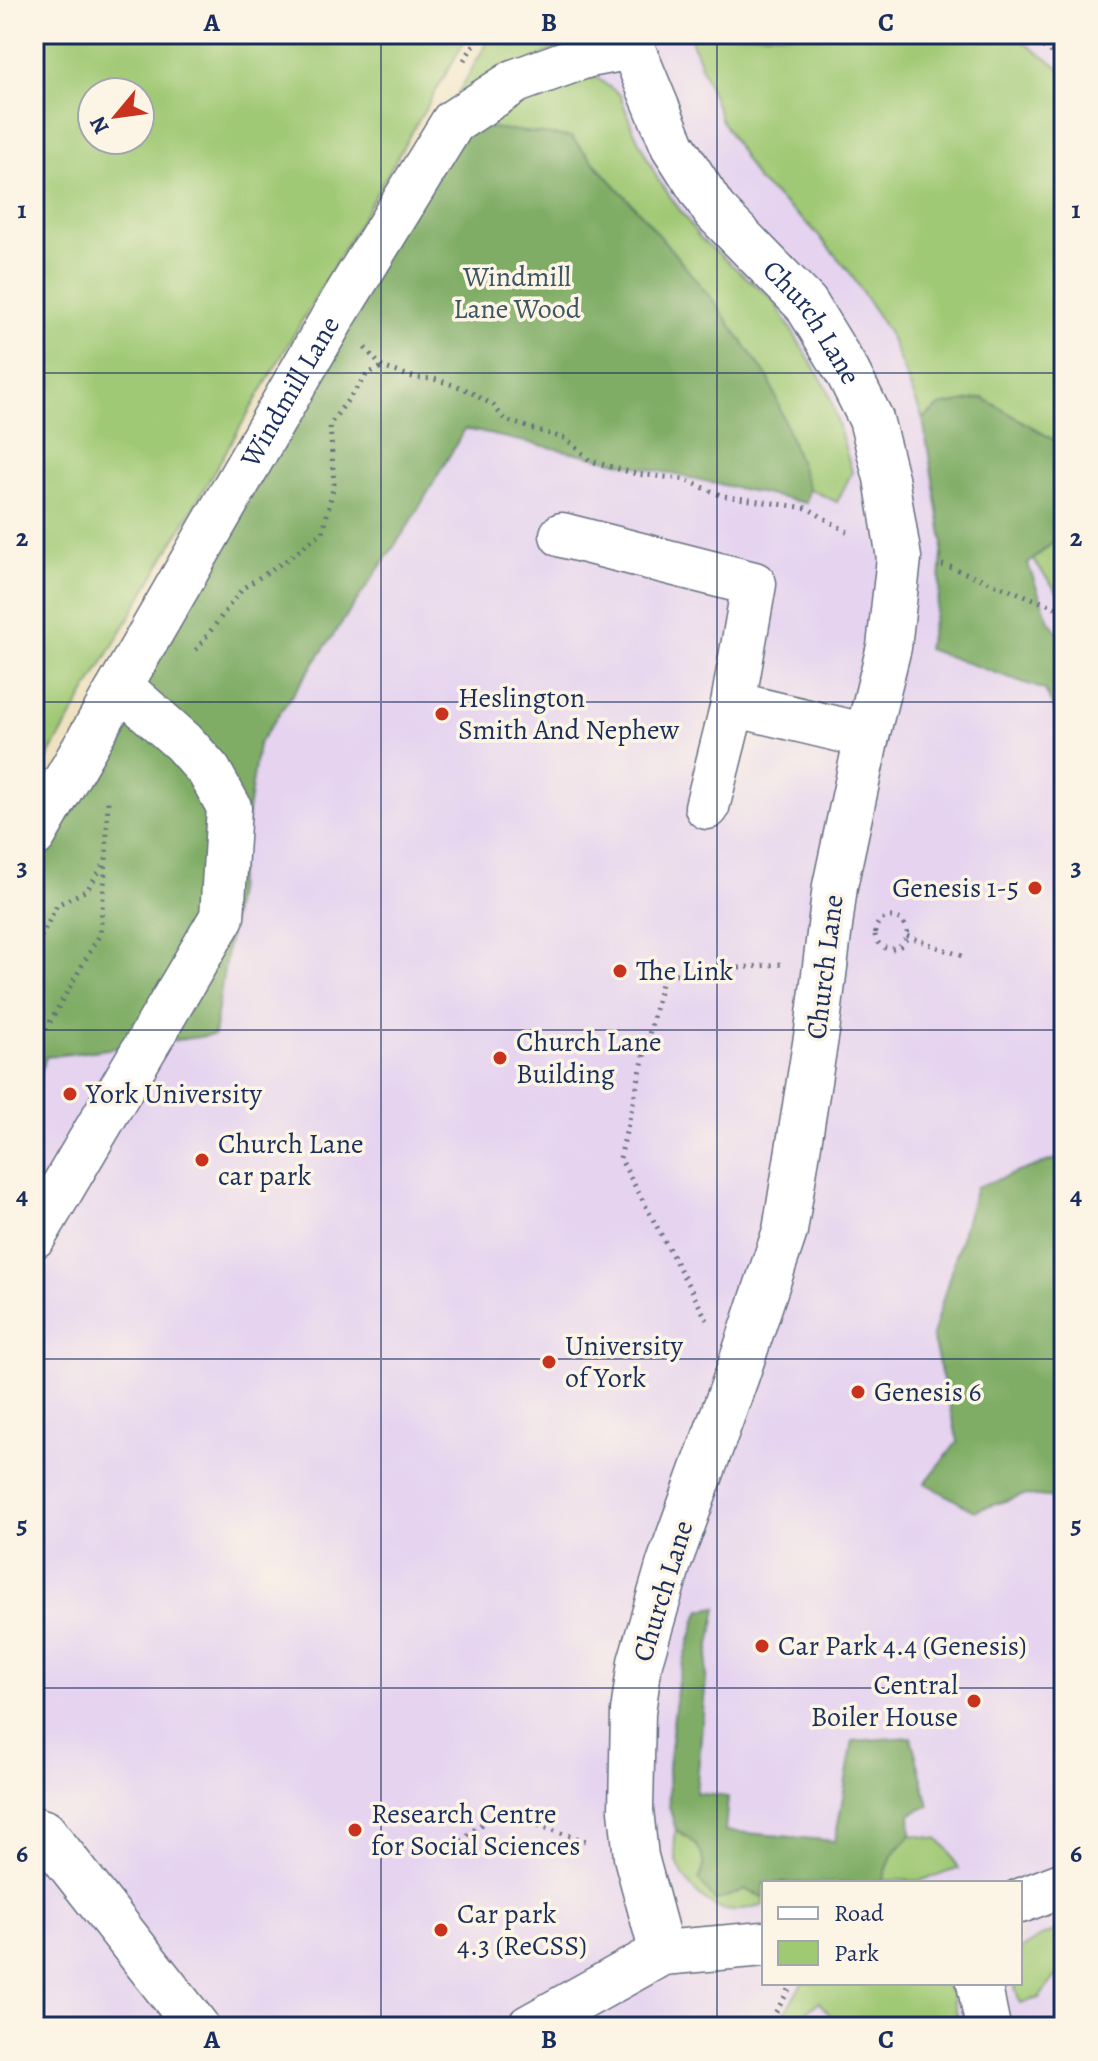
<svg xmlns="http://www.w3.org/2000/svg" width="1098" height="2061" viewBox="0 0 1098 2061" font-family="Alegreya,serif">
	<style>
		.built { fill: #e5d3f0; fill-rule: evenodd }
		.green { fill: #a0c974; stroke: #5e7c69; stroke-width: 2; fill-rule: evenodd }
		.forest { fill: #80ad66; stroke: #4e6e62; stroke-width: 2 }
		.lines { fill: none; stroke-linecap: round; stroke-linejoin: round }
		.minor-casing { stroke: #656e81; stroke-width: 47 }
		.path { stroke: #656e81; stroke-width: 5; stroke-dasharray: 2 6; stroke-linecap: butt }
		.minor { stroke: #fff; stroke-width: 44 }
		.grid { fill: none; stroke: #1b2f5e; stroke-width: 2; stroke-opacity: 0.55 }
		.poi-dot { fill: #c8321e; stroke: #fcf5e5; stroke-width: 3 }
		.labels { text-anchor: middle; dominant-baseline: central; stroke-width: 7; stroke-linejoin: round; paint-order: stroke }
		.park-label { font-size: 28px; fill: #3c5664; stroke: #fcf5e5 }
		.street-label { font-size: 28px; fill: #1b2f5e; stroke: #fcf5e5 }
		.poi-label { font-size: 28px; fill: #1b2f5e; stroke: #fcf5e5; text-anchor: start }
		.neatline { fill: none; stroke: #1b2f5e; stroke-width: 3 }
		.grid-label { font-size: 26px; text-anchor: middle; font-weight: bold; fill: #1b2f5e }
	</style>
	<rect width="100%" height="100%" fill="#fcf5e5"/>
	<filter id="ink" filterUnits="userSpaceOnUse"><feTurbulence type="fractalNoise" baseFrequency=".0125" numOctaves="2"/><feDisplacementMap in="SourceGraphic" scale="16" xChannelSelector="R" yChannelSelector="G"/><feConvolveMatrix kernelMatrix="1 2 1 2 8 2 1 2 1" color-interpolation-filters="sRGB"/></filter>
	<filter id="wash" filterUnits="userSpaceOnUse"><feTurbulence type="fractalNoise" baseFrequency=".006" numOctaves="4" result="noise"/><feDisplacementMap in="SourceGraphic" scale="32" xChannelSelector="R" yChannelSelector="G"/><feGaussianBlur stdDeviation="1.8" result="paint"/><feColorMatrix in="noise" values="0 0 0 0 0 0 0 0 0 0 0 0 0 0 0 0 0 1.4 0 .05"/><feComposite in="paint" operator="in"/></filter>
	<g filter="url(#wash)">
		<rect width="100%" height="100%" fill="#efe2c2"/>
		<path class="built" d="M631,34H1064V498L1016,539L1064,600V2027H34V835L335,314ZM764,1883H1020V1983H764Z"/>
		<path class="green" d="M34,34H469L34,781ZM92,92H140V140H92Z
			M492,34H588L457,95Z
			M689,34H1012L1064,71V446L983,398L940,406L923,419L888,332L848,270L811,227L757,180L722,121Z
			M597,78L620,95L632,127L657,178L700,238L773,300L828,390L852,472L837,502L809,489L769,379L455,124L569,79Z
			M1064,532V600L1033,560Z
			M676,1830C695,1839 702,1847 704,1869L764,1897V1905C753,1906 737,1912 726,1910C700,1904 676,1874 675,1849C674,1843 675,1836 676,1830Z
			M911,1835L939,1839L950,1852L958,1869L919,1881L883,1880L892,1855Z
			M1064,1927V1966L1039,1998L1020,2003L1014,1983H1020V1950L1042,1936Z
			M802,1983H943L952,1994L960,2027H840L819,2002L787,2027L784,2014Z"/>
		<path class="forest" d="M455,124L571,137L644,217L712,299L769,379L809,489L806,503L465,429L410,523L258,745L214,1035L46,1057L34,1091V842Z
			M983,398L1064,446V532L1028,564L1049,621L1064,640V730L1045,690L927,649L939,595L943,541L923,419L940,406Z
			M1064,1156V1503L1059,1498L1024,1495L974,1511L925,1483L958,1441L932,1336L976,1187Z
			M717,1607L708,1657L696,1793L728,1797L725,1831L835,1841L853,1741L911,1737L929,1806L910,1814L911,1835L892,1855L883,1880L871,1883H764V1897L745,1890L715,1901L699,1880C711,1856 697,1841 676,1830L669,1806L668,1767L678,1682L696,1620L701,1610Z"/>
	</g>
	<g filter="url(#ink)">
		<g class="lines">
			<g class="minor-casing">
				<g id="minor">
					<path id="s1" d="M630,34L632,47L673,146L714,210L806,304L848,373L871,419L886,478L899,558L889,647L867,736L835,886L817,1031L785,1231L737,1375L669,1563L640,1662L633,1712L631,1810L636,1857L662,1953"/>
					<path d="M562,535L754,584L733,704L707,807"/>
					<path d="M733,704L867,736"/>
					<path id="s2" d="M34,835L335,314L453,122L516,81L585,56L632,47"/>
					<path d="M34,1236L222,917L229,807L209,771L183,742L122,688L115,695"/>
					<path d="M34,1829L44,1832L197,2027"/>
					<path d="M1020,1901L1064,1884"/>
					<path d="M979,1983L988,2027"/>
					<path d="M529,2027L662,1953L764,1944"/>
				</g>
			</g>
			<path class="path" d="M1023,34L1064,60
				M464,60L481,34
				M365,348L382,367L416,378L434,379L463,388L493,405L505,420L566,439L591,461L636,474L683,479L723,496L807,508L851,534
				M942,565L950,567L1055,607L1064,619
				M196,650L243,588L285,561L323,532L334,484L330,424L367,374L382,367
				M875 933a16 16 0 1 1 32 0a16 16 0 1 1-32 0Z
				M907,936L965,957
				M34,951L57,905L87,890L105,862
				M637,975H663
				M34,1050L100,934L106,861L108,799
				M707,1320L620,1158L663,975L781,964
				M461,1840L496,1813L590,1842
				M778,2027L774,2015L793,1983"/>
			<use href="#minor" class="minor"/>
		</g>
	</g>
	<path class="grid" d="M381,34V2027M717,34V2027M34,373H1064M34,702H1064M34,1030H1064M34,1359H1064M34,1688H1064"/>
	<g class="poi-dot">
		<circle cx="442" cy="714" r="8"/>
		<circle cx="1035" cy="888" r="8"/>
		<circle cx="620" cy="971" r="8"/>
		<circle cx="500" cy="1058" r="8"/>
		<circle cx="70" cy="1094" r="8"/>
		<circle cx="202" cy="1160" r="8"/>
		<circle cx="549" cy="1362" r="8"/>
		<circle cx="858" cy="1392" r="8"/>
		<circle cx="762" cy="1646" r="8"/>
		<circle cx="974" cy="1701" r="8"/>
		<circle cx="355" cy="1830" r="8"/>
		<circle cx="441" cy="1930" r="8"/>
	</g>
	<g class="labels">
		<g class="park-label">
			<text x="517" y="277">Windmill<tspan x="517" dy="32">Lane Wood</tspan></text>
		</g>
		<g class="street-label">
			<text stroke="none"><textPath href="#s1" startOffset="346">Church Lane</textPath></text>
			<text stroke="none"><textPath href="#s2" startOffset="512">Windmill Lane</textPath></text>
			<text transform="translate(825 967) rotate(-83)">Church Lane</text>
			<text transform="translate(663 1591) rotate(-73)">Church Lane</text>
		</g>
		<g class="poi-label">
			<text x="458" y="698">Heslington<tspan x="458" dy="32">Smith And Nephew</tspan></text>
			<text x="1019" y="888" text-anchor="end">Genesis 1-5</text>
			<text x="636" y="971">The Link</text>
			<text x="516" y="1042">Church Lane<tspan x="516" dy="32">Building</tspan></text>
			<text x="86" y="1094">York University</text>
			<text x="218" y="1144">Church Lane<tspan x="218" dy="32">car park</tspan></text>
			<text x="565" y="1346">University<tspan x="565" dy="32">of York</tspan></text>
			<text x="874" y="1392">Genesis 6</text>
			<text x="778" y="1646">Car Park 4.4 (Genesis)</text>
			<text x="958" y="1685" text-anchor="end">Central<tspan x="958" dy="32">Boiler House</tspan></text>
			<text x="371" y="1814">Research Centre<tspan x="371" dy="32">for Social Sciences</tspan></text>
			<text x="457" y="1914">Car park<tspan x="457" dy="32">4.3 (ReCSS)</tspan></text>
		</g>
	</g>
	<rect width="1098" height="2061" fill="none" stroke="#fcf5e5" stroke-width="88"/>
	<rect x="762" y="1881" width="260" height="104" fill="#fcf5e5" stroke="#a2a6af" stroke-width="2"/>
	<rect x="778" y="1907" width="40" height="12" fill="#ffffff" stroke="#a2a6af" stroke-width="2"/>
	<text x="834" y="1921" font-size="24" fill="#1b2f5e">Road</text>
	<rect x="778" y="1941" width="40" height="24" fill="#a0c974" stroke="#a2a6af" stroke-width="2"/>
	<text x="834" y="1961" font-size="24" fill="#1b2f5e">Park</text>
	<g transform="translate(116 116) rotate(241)"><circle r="38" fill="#fcf5e5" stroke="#a2a6af" stroke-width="2"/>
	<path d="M0-6L14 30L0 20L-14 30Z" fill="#c8321e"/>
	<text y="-12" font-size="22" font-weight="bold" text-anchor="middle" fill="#1b2f5e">N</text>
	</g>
	<rect x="44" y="44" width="1010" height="1973" class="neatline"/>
	<g class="grid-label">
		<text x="212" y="31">A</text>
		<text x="549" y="31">B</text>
		<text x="886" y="31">C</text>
		<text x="22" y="218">1</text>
		<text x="1076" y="218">1</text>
		<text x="22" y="546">2</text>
		<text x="1076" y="546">2</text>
		<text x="22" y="875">3</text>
		<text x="1076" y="875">3</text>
		<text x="22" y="1204">4</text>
		<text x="1076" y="1204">4</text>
		<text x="22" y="1533">5</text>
		<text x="1076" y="1533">5</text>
		<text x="22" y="1862">6</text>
		<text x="1076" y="1862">6</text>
		<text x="212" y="2048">A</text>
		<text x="549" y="2048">B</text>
		<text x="886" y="2048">C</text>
	</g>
</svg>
